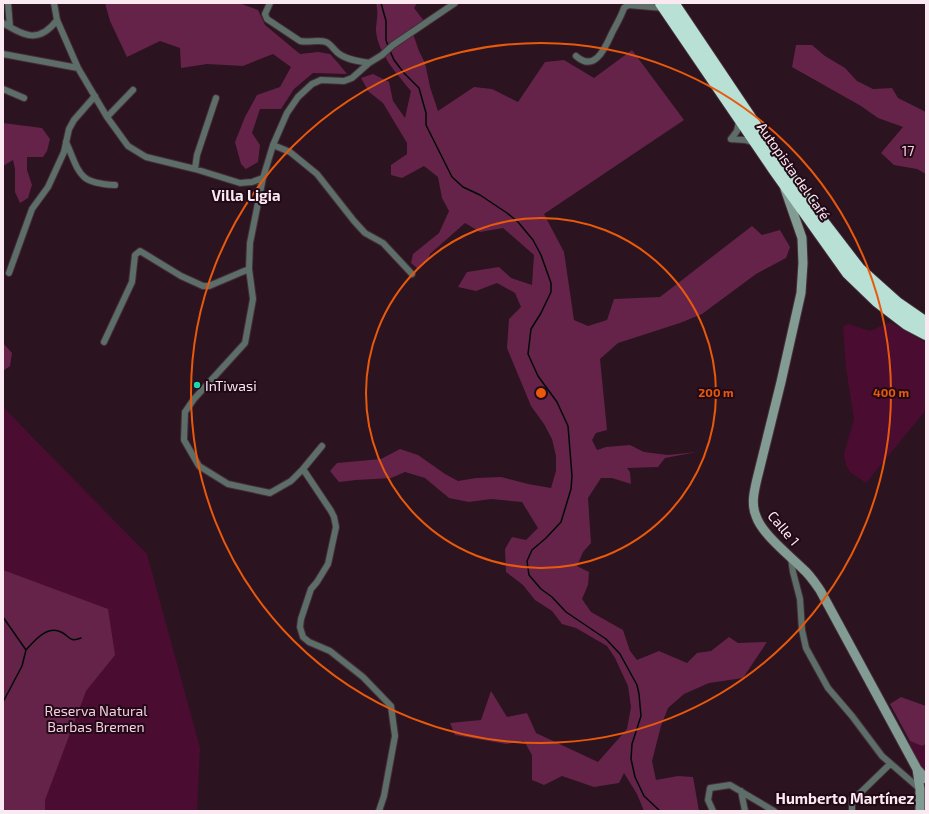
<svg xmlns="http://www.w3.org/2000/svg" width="929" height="814" viewBox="0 0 929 814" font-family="'Exo 2',sans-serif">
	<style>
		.green { fill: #4b0c32 }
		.forest { fill: #652349 }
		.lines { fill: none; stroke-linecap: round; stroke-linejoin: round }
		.stream { stroke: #010b07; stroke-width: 1.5 }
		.street-casing { stroke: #442d39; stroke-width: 8 }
		.secondary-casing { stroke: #442d39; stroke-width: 11 }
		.highway-casing { stroke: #442d39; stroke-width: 14 }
		.street { stroke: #5d6d68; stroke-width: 6 }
		.secondary { stroke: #829b93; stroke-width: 9 }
		.highway { stroke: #b9e0d4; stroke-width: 12 }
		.ring { fill: none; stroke: #e8590c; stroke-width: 2 }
		.poi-dot { fill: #1cd5b1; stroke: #210a16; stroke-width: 1.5 }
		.labels { text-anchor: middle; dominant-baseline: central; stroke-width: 4; stroke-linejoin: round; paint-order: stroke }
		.park-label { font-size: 14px; fill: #f7cde1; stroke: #210a16 }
		.street-label { font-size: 14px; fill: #fbe9f1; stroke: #210a16 }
		.poi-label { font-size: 14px; fill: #fbe9f1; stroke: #210a16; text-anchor: start }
		.neighbourhood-label { font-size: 15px; font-weight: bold; fill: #fbe9f1; stroke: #210a16 }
		.centre { fill: #e8590c; stroke: #210a16; stroke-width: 2 }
		.ring-label { font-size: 12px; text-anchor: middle; font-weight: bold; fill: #e8590c; stroke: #210a16; stroke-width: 4; stroke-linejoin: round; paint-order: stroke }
	</style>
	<rect width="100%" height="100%" fill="#2b1320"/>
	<path class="green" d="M890,322L926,343V410L866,483L850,472L846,465L844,454L854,419L846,368L843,326L848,324L870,331Z
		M3,407L147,554L200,748L197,811H3Z
		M910,741L922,746L926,744V771L918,761L908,743Z"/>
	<path class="forest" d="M105,3H239L258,10L265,25L300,54L318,52L330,54L339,64L347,74L313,73L294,89L281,109H260L252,133L260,145L258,162L246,169L241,164L235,142L245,117L257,95L280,87L291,67L273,54L243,66L207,64L181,68L180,48L160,41L127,57L110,21Z
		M376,3H417L414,8L424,21L411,28L419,51L425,63L430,87L438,111L474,87L492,89L518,102L545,62L564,60L594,78L632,50L684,120L544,214L564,252L574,320L588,326L607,320L614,299L660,297L752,226L762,235L780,230L790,247L786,258L756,274L702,314L680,323L618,343L600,359L607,430L596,433L592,440L597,450L606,447L630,445L644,452L668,455L697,452L665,458L658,467L627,468L630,472L631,484L612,478H601L588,498L591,543L583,552L577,566L589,572L588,585L582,599L591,612L623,630L630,651L637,660L659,651L687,663L697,653L711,651L729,637L738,643L767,642L743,678L709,683L684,694L668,708L661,726L652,761L656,780L678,776L693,777L699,811H644L637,794L624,773L619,783L594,787L562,776L544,785L532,780V755L524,741L506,744L455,735L450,723L481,720L491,691L507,717L527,713L536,733L598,762L627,729L631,707L628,686L615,658L607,646L576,628L562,624L552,611L535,600L523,585L506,572L505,549L512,537L526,540L538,528L522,502L491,499L469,502L449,498L425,478L405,472L391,478L356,480L339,482L330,471L337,463L381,459L400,449L418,455L445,474L458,481L476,478L501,477L528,484L551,488L556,471V456L552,439L544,424L531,406L507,348L509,319L521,307L515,293L497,283L476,291L458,287L467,272L499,267L511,278L532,285L534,255L503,228L480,232L465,223L430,254L428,261L418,269L411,263L413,254L439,233L449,211L442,198L438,177L424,166L402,178L391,175V165L407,154V143L383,103L369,92L361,78L373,74L389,82L393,101L405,118L411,91C398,75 378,54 376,31C376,20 379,16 376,3Z
		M796,45H812L825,56L845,68L857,81L873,89L892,88L898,98L926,112V174L917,169L894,165L881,153L903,127L878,118L861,106L792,67Z
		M3,123L42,128L50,139L47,151L43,157H27V170L32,185L28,198L20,203L15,192V169L13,160L3,166Z
		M3,343L12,353L10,366L3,371Z
		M3,570L108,609L115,655L86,691L45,800V811H3Z
		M901,697L926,706V744L922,746L910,741L890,704Z"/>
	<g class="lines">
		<path class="stream" d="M381,3L386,21V40L388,46
			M390,51L394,60L404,73L419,88L426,113V125L452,177L463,187L480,195L507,213L518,222L533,240L541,255L551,283V292L541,313L531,329L528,354L538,376L557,402L568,426L572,476L571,489L561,522L546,538L532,550L527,561L529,575L541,589L552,597L566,612L606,639L620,654L637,685L639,694L641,716L632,744L631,759L635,777L644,796L660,811
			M3,617L26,650L22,666L3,702
			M26,650C34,641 47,625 61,632C70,636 69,643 81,638"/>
		<g class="street-casing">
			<path id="street" d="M8,3L10,27
				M54,3L57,20L78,68L107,117L128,146L146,157L195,169L240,183L252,182L263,178
				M270,3L265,14L267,19L300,41C309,43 318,39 326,42C331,44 334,50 338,53C346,60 359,61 369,63
				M3,23C24,36 39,44 57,20
				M3,54L78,68
				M576,56C595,73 605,48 612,33C616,25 621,17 624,8L628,5L664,8
				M3,89L24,98
				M107,117L133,90
				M731,139L745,140L755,143
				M731,139L737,131L739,121
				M66,142C80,173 77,183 115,185
				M273,145L290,152L317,174L354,221L365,233L383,243L412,274
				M195,169L197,155L216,98
				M9,273L32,209L48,187L64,152L69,129L74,120L95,96
				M104,342L132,282L135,255L140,251L181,276L203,286H209L249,269
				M322,446L303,469L291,481L270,493L228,484L199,466L184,440L185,412L194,399L245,343L253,299L249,269L250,243L263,178L273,145L287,113L298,97L312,84L321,80L344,81L352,78L369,63L382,55L393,45L455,3
				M303,469L331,511L334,517L336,527L328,564L317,582L311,589L301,619L300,627L303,637L309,642L330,651L363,677L391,706L395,736L384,796L379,811
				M791,558L793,572L800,599L802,630L806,648L828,688L852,716L882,756L920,789
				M741,791L745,811
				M713,811L708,800L710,788L730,785L774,811
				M852,811V799L855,798L890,764"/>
		</g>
		<g class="secondary-casing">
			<path id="secondary" d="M785,189L802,238L803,263L801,293L781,382L757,479C754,492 751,504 756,516C762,534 789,555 803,569C810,575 815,583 820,590L917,769L926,779
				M917,769L920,789V811"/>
		</g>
		<g class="highway-casing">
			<path id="highway" d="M661,3L774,169L848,273L877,301L907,324L926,334
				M673,3L767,143L819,217L859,269L897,303L926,323"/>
		</g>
		<use href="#street" class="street"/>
		<use href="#secondary" class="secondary"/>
		<use href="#highway" class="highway"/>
	</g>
	<g class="ring">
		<circle cx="541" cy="393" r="175"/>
		<circle cx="541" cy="393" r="350"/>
	</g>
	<circle class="poi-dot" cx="197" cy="385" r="4"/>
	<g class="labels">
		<g class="park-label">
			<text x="908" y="150">17</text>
			<text x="96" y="710">Reserva Natural<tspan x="96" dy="16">Barbas Bremen</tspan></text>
		</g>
		<g class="street-label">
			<text transform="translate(794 171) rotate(55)">Autopista del Café</text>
			<text transform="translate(784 528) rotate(50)">Calle 1</text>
		</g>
		<g class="poi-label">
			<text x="205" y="385">InTiwasi</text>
		</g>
		<g class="neighbourhood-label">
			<text x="246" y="195">Villa Ligia</text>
			<text x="845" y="798">Humberto Martínez</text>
		</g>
	</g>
	<circle cx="541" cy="393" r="6" class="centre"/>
	<g class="ring-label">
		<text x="716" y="397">200 m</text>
		<text x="891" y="397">400 m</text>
	</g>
	<rect width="929" height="814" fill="none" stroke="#fbe9f1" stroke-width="8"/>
</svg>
